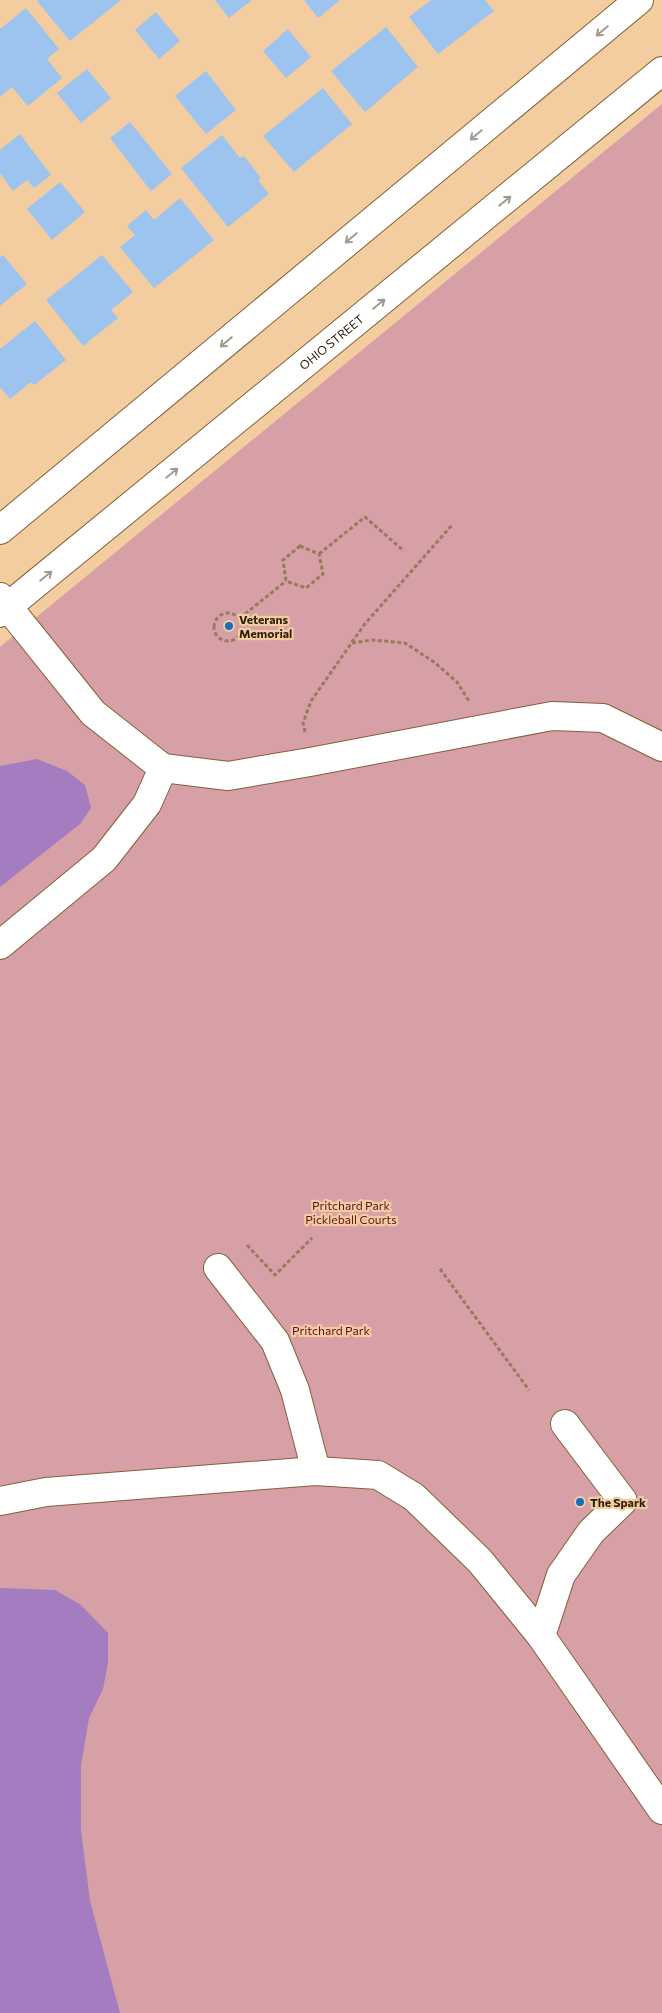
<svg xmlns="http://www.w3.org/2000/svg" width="662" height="2013" viewBox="0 0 662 2013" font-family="Commissioner,sans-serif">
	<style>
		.green { fill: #d79fa6 }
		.water { fill: #a47cc0 }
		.building { fill: #9dc4ee }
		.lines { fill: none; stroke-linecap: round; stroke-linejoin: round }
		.minor-casing { stroke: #836137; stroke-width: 30 }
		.path { stroke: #977c5c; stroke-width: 3; stroke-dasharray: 4 2.5; stroke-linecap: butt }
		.minor { stroke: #fff; stroke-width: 28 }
		.oneway { stroke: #a09a92 }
		.poi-dot { fill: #156fbc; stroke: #f3cca0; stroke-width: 2 }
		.labels { text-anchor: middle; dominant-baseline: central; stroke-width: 4.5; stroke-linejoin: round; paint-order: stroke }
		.street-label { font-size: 12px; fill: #2c1e0c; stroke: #f3cca0 }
		.poi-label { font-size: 12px; font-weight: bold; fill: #2c1e0c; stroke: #f3cca0; text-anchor: start }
		.park-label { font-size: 12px; fill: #5e0f25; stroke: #f3cca0 }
	</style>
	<rect width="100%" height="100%" fill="#f3cca0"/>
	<path class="green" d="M662,104V2013H0V647Z"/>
	<path class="water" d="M37,759L67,771L85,785L91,808L80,824L0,887V766Z
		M0,1588L55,1590L81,1605L108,1633V1663L103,1689L89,1718L81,1765V1830L90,1901L120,2013H0Z"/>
	<path class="building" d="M39,0H121L70,41L37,1Z
		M215,0H252L229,18Z
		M304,0H340L318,18Z
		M431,0H485L494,11L438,54L409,17Z
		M26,8L59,49L47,59L62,78L28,106L12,87L0,97V29Z
		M156,12L180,41L159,59L135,30Z
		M386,27L418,67L365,112L331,71Z
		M288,29L311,57L286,78L263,51Z
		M87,69L111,98L81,123L57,93Z
		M206,71L236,110L206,134L175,96Z
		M323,88L352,124L294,172L263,136Z
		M130,122L172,174L151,191L110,138Z
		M20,134L51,175L34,188L27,180L13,191L0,173V150Z
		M222,135L240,158L244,156L261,178L258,180L269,194L228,227L181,168Z
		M60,182L85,212L52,240L27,209Z
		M180,198L214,240L154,288L120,247L135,235L127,226L146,210L154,220Z
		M3,255L27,284L0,306V257Z
		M102,255L133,292L111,310L118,318L83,346L46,300Z
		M35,321L66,360L34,385L31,382L10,399L0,387V349Z"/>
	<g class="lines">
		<g class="minor-casing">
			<g id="minor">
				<path d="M0,530L639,0"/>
				<path d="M0,597L93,713L163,768L228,776L310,762L552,716L603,718L662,747"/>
				<path id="s1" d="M0,613L662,71"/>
				<path d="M0,945L104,859L147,804L163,768"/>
				<path d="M218,1268L275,1341L295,1390L316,1471"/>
				<path d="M565,1424L623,1501L591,1532L561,1575L541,1636L662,1810"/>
				<path d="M0,1501L46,1492L316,1471L378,1475L414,1497L480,1561L541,1636"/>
			</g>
		</g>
		<path class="path" d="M300,546L319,554L323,574L306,588L286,581L283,560Z
			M319,554L365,517L404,551
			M214 627a14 14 0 1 1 28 0a14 14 0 1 1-28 0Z
			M240,618L286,581
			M352,643L372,640L405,643L434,662L457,682L469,701
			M305,732L303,723L311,701L364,625L452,525
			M247,1245L275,1275L312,1238
			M440,1269L529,1390"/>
		<use href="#minor" class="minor"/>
	</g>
	<defs><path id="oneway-shaft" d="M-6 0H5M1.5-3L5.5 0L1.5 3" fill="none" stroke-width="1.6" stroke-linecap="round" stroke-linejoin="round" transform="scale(1.25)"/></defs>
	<g class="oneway">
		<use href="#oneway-shaft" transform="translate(602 31) rotate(140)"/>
		<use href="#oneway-shaft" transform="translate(476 135) rotate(140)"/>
		<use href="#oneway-shaft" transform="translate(505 201) rotate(-39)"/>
		<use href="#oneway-shaft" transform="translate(351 238) rotate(140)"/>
		<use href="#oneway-shaft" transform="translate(379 304) rotate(-39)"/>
		<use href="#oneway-shaft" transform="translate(226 342) rotate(140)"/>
		<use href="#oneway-shaft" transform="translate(172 473) rotate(-39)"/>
		<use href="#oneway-shaft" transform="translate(46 576) rotate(-39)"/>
	</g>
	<g class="poi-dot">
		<circle cx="229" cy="626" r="5"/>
		<circle cx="580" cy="1502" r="5"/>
	</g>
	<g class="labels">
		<g class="street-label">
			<text stroke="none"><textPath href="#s1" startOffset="428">OHIO STREET</textPath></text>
		</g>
		<g class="poi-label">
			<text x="239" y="619">Veterans<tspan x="239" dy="14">Memorial</tspan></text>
			<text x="590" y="1502">The Spark</text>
		</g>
		<g class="park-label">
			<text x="351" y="1205">Pritchard Park<tspan x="351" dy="14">Pickleball Courts</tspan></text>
			<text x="331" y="1330">Pritchard Park</text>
		</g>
	</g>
</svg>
